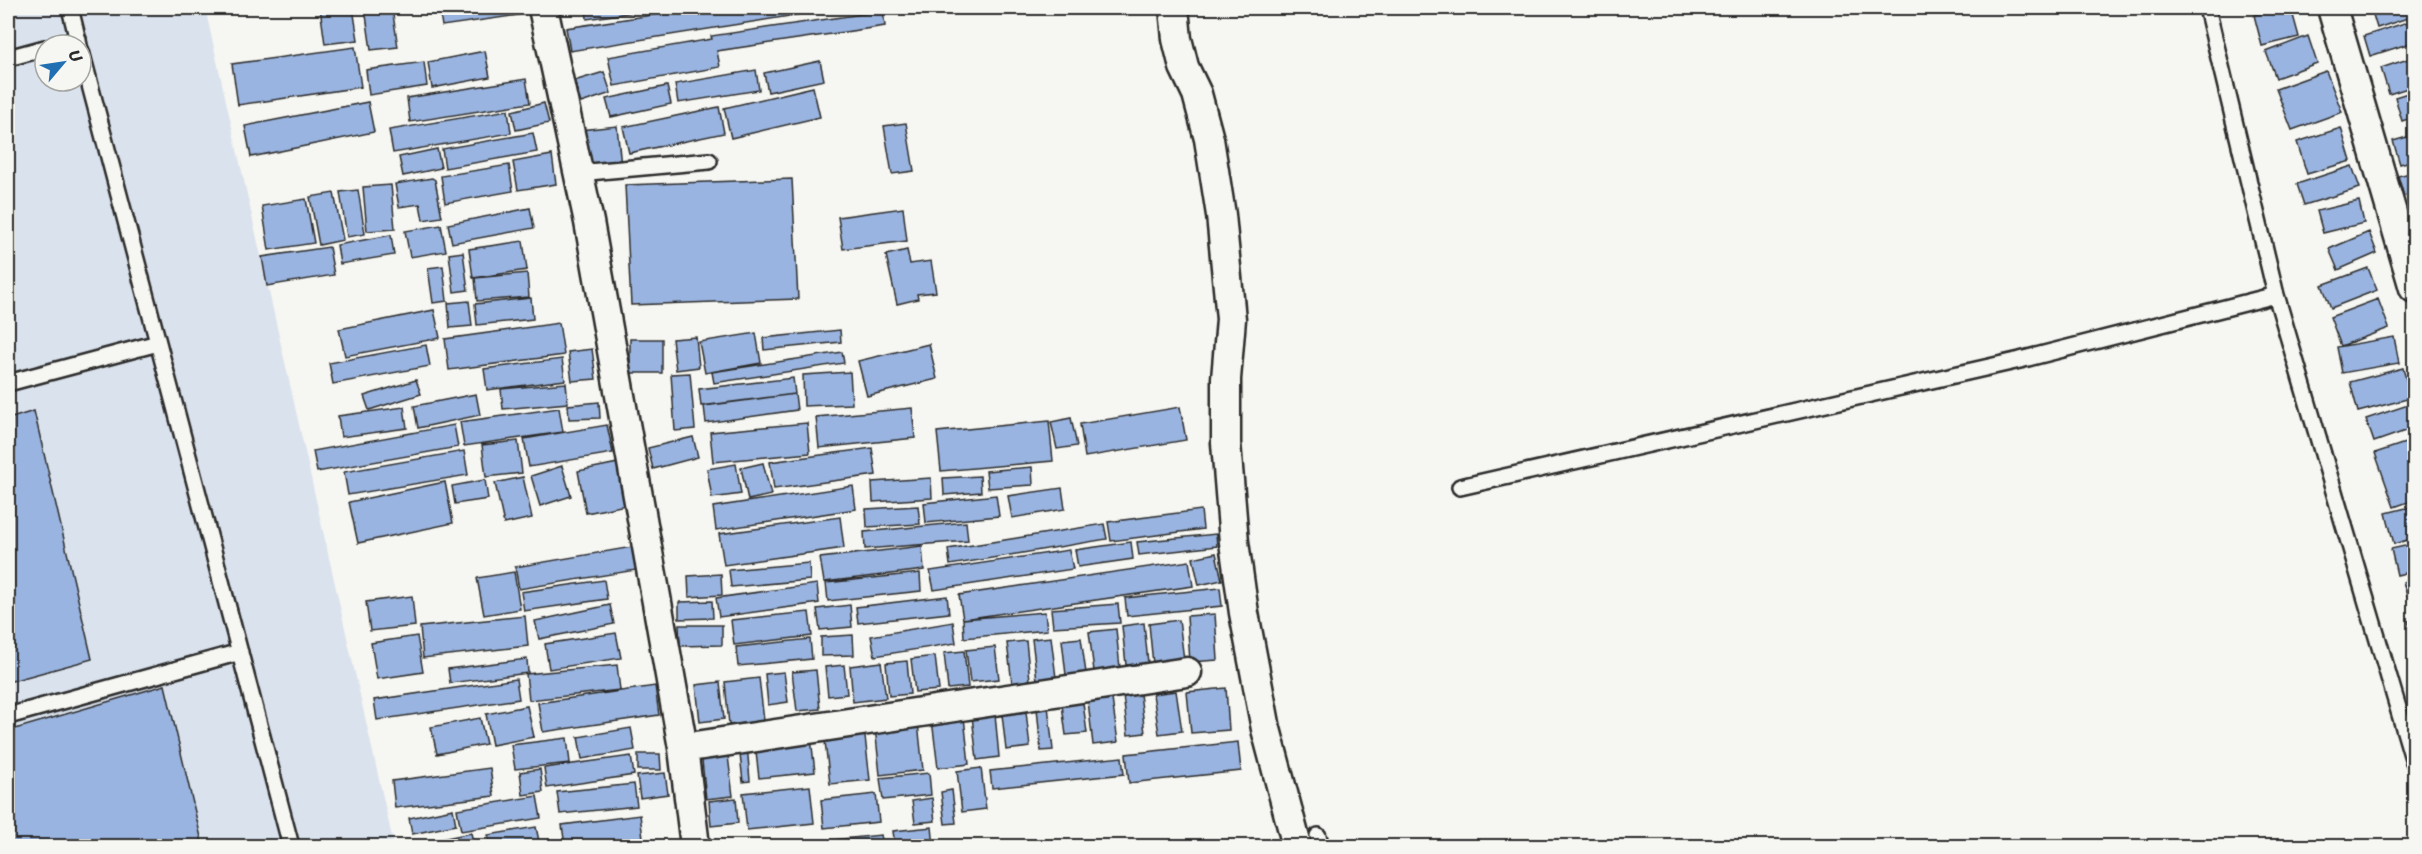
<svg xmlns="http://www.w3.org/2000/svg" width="2422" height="854" viewBox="0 0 2422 854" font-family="Sriracha,sans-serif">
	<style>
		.built { fill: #dae2ed; fill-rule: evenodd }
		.building { fill: #99b4e0; stroke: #2b2b2b; stroke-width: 1.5 }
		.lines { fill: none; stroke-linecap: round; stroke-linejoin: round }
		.service-casing { stroke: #2b2b2b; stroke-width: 20 }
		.minor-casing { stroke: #2b2b2b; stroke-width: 33 }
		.service { stroke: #f6f6f2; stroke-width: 15 }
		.minor { stroke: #f6f6f2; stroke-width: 28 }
	</style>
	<rect width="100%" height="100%" fill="#f6f6f2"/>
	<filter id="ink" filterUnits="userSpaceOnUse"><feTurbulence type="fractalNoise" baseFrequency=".0167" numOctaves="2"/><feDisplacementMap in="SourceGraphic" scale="12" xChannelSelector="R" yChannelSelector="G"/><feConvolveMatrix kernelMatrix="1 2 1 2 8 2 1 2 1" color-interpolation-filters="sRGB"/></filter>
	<g filter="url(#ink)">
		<path class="built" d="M8,8H205L394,846H8ZM45,45H81V81H45Z"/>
		<path class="building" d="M320,8H353L358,40L325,44Z
			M365,8H392L398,47L371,50Z
			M439,8H524L525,14L442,26Z
			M586,8H662L587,19Z
			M698,8H808L809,13L570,51L566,28Z
			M847,8H867L848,12Z
			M2283,8H2291L2299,37L2262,46L2254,15Z
			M2371,8H2414V16L2377,28Z
			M883,11L885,26L717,51L720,67L614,86L608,57L712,39L711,36Z
			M2414,20V42L2370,56L2364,36Z
			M2308,36L2317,63L2276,78L2266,52Z
			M355,47L361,87L238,105L232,64Z
			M485,51L490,77L432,88L428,62Z
			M2414,57V86L2389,94L2381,68Z
			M820,61L824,80L768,92L764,73Z
			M424,62L427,86L369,95L366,70Z
			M756,70L759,90L678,103L675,84Z
			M2326,71L2342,112L2292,130L2276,89Z
			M604,72L611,93L581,103L574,81Z
			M526,79L530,103L410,122L407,98Z
			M667,86L671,104L611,117L606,99Z
			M813,87L820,117L731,138L724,108Z
			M2414,91V117L2402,121L2395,97Z
			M368,102L374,132L251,157L245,126Z
			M544,103L549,123L516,130L512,111Z
			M719,107L724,133L629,153L623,127Z
			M508,110L511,133L393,153L389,130Z
			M906,123L914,171L892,174L884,126Z
			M617,126L621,166L585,170L580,130Z
			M2341,128L2351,161L2307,174L2297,142Z
			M533,133L537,152L445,168L442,149Z
			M2414,135V160L2400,164L2393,141Z
			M437,149L441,168L403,176L399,157Z
			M552,155L556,184L518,190L513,162Z
			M509,165L513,191L445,203L441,176Z
			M2352,166L2360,188L2304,205L2297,184Z
			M2414,172V193L2404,196L2398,176Z
			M432,178L435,180L442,217L423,220L420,204L399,207L395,184Z
			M792,179L798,299L631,305L625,185Z
			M391,185L395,229L367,231L363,187Z
			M358,190L365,234L347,237L340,192Z
			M334,193L343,240L319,245L310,197Z
			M306,199L314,243L269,250L262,206Z
			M2359,201L2364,223L2323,233L2317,211Z
			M530,208L534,228L452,243L448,224Z
			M903,208L907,241L843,249L838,217Z
			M441,225L446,251L410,257L405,231Z
			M2369,232L2377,253L2338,270L2329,249Z
			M391,235L394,255L340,264L337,245Z
			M523,241L527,270L473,278L469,249Z
			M329,247L334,275L267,286L262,257Z
			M907,250L910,264L931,261L936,292L917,294L918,299L897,304L886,255Z
			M463,252L468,290L454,292L449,254Z
			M443,266L447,301L433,303L428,268Z
			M2368,268L2377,290L2331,308L2322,285Z
			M527,273L529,297L477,301L475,278Z
			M531,298L533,319L477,325L475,304Z
			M2378,299L2389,328L2341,346L2330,317Z
			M469,301L472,326L450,328L448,303Z
			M434,310L440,338L345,356L339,329Z
			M559,323L564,355L449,370L445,339Z
			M840,330L841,342L764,350L763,338Z
			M756,333L761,363L705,373L699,342Z
			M696,337L699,367L676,370L672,339Z
			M2394,337L2399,363L2342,373L2337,347Z
			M630,339H662V373H630Z
			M929,344L937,379L867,396L858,361Z
			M426,345L430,366L333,384L329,363Z
			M592,349L596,379L572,381L568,352Z
			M842,352L844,363L714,383L712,372Z
			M562,359L565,380L487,390L484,369Z
			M2403,368L2411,398L2358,412L2350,382Z
			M850,372L852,404L804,406L803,375Z
			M690,373L695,429L675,431L671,374Z
			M793,378L795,394L701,406L699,389Z
			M416,380L421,394L369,410L364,396Z
			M566,383L568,403L503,409L501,389Z
			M476,394L480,415L418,428L414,406Z
			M795,394L797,410L706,423L704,406Z
			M599,402L600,418L569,419L568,405Z
			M2414,403V428L2374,442L2366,419Z
			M404,407L407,428L341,437L338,416Z
			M1180,407L1186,440L1085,457L1080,424Z
			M559,408L563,432L464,446L460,422Z
			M912,408L915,438L819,448L816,417Z
			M34,411L92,659L8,682V419Z
			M1071,418L1077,446L1057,449L1051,422Z
			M1049,421L1053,461L941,471L937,432Z
			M807,423L810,453L713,462L710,432Z
			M454,425L458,447L317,472L313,451Z
			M607,425L613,453L529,467L524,439Z
			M693,437L698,457L653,469L648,448Z
			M2414,440V500L2394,507L2375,453Z
			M518,441L522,473L486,477L482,445Z
			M872,448L876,475L774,489L770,462Z
			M464,451L468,475L348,495L344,472Z
			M618,463L626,505L586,513L578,471Z
			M763,463L771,495L748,500L741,468Z
			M736,464L741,494L712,498L707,469Z
			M562,466L571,496L540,506L531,476Z
			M1032,467L1033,485L988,488L986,471Z
			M980,476L981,492L944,495L943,478Z
			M523,477L532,518L504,524L495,483Z
			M931,478L932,498L873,502L872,482Z
			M485,480L488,499L455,504L452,486Z
			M445,482L453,523L358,543L349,502Z
			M853,486L856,509L716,530L713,507Z
			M1062,488L1065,509L1012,518L1008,496Z
			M996,495L999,516L926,523L924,503Z
			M918,506L920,524L867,527L866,509Z
			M2414,506V538L2394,544L2386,513Z
			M1201,510L1203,529L1111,541L1108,522Z
			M840,517L844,548L724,565L719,534Z
			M966,522L968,541L865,549L864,532Z
			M1104,524L1107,539L950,565L948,549Z
			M1216,534L1217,546L1139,555L1137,542Z
			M1131,542L1133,559L1078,567L1075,550Z
			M2414,544V571L2397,575L2391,549Z
			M922,546L924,570L824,582L820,558Z
			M632,547L636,570L519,589L515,567Z
			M1069,550L1073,569L934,590L930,571Z
			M1216,553L1222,580L1199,585L1193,558Z
			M1189,561L1193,586L963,619L959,595Z
			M809,563L810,580L731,587L729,570Z
			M514,572L520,609L484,615L477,578Z
			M920,573L921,591L828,601L826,583Z
			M721,574L722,595L689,597L688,576Z
			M2414,579V613H2413L2403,582Z
			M604,580L607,599L524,611L521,592Z
			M817,584L819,603L719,617L716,598Z
			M1220,588L1222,606L1127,616L1125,598Z
			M412,596L415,626L370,631L366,602Z
			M947,596L949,613L858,623L856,607Z
			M712,601L713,618L679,619V602Z
			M1118,604L1120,623L1053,627L1051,609Z
			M610,605L614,624L539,639L535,621Z
			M850,605L852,627L820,630L817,609Z
			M809,612L812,636L734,645L731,620Z
			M1045,612L1047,630L964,638L963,619Z
			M1215,614L1218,660L1190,662L1187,616Z
			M525,616L528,646L423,658L420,627Z
			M2414,619V641L2408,621Z
			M1179,620L1184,660L1153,664L1149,624Z
			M953,622L956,643L875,656L871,636Z
			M1144,623L1148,663L1126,665L1122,626Z
			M679,625H722V645L680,646Z
			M1116,629L1120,668L1094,671L1089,632Z
			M616,633L621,658L549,669L545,644Z
			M853,635L854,655L821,656V637Z
			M417,636L423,672L377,679L371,643Z
			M1051,637L1057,686L1038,688L1032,639Z
			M1081,638L1086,673L1066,675L1062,640Z
			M810,639L812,659L738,666L736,647Z
			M1026,641L1030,680L1012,683L1007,643Z
			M995,647L999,679L970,682L966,650Z
			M964,651L968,687L948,689L944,653Z
			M935,656L939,690L915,692L911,659Z
			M527,659L528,673L450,683L448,669Z
			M907,661L910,694L889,696L886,663Z
			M881,662L886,698L853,702L850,666Z
			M617,665L620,690L529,700L526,674Z
			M844,665L847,694L828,696L825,667Z
			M816,670L820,709L797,711L792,672Z
			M784,672L788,702L768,705L765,674Z
			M759,678L764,721L729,725L725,682Z
			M516,679L519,699L377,720L374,700Z
			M720,682L724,719L700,722L696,685Z
			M165,685L203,846H8V731Z
			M655,686L659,715L543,732L538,703Z
			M1226,688L1229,730L1191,733L1187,692Z
			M1176,691L1182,731L1159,734L1153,694Z
			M1140,694L1145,733L1128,735L1123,696Z
			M1112,699L1118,742L1093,745L1088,701Z
			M1083,703L1087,733L1066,735L1062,705Z
			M527,706L534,737L492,745L486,714Z
			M1048,706L1053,750L1041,751L1037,708Z
			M1026,712L1030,747L1006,750L1002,714Z
			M995,714L999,757L977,760L972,716Z
			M964,717L969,764L938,768L932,720Z
			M480,718L486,744L437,754L431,727Z
			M918,723L923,770L880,775L875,727Z
			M631,728L635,750L582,759L578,737Z
			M864,728L870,780L830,784L824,733Z
			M567,738L570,763L515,769L511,745Z
			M811,738L815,772L759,778L755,744Z
			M1238,742L1241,771L1129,783L1126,754Z
			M747,744L750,781L743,782L739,745Z
			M727,748L733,796L706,799L701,751Z
			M638,754H660L661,770H638Z
			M631,756L634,775L547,788L544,768Z
			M1122,757L1124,774L992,788L990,771Z
			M490,768L494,796L395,808L392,781Z
			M981,768L986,809L962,812L957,771Z
			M540,769L543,792L523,795L520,772Z
			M665,773L668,794L640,798L637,776Z
			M929,773L931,795L883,800L880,778Z
			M634,784L637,806L560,814L557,792Z
			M810,786L814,823L747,830L743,793Z
			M952,790L956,823L945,824L941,792Z
			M876,794L879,822L824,828L821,800Z
			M537,796L541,818L461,831L457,809Z
			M736,798L738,823L711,826L709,801Z
			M932,798L935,821L915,823L912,801Z
			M453,809L456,825L412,834L409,818Z
			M640,815L643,838L565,846L562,825Z
			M536,827L540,846H490L488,835Z
			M932,827L934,846H895L893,831Z
			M471,833L474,846H407Z
			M881,835L883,846H803V843Z"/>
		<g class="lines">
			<g class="service-casing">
				<path id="service" d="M70,8L79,45
					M2207,8L2276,295
					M55,45L78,39
					M81,51L291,846
					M8,58L45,48
					M578,173L709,161
					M8,383L158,343
					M1460,487L2020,360L2276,295L2414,762
					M8,716L240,652
					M1318,836L1321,846"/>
			</g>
			<g class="minor-casing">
				<path id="minor" d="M543,8L589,222L683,748L695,846
					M1174,8L1177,39L1184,67L1197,94L1209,139L1221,215L1231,319L1226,379V443L1234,542L1244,613L1266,729L1297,846
					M2332,8L2414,288
					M683,748L1187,672"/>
			</g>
			<use href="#service" class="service"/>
			<use href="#minor" class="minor"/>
		</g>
	</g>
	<rect width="2422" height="854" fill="none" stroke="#f6f6f2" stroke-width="30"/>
	<rect x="15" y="15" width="2392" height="824" fill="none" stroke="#2b2b2b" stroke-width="2" filter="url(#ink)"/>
	<g transform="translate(63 63) rotate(61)"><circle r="28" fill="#f6f6f2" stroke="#a5a5a2" stroke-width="1.5"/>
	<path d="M0-4.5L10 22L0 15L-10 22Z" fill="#1f6fb2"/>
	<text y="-9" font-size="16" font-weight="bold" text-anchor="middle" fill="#2b2b2b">U</text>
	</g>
</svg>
